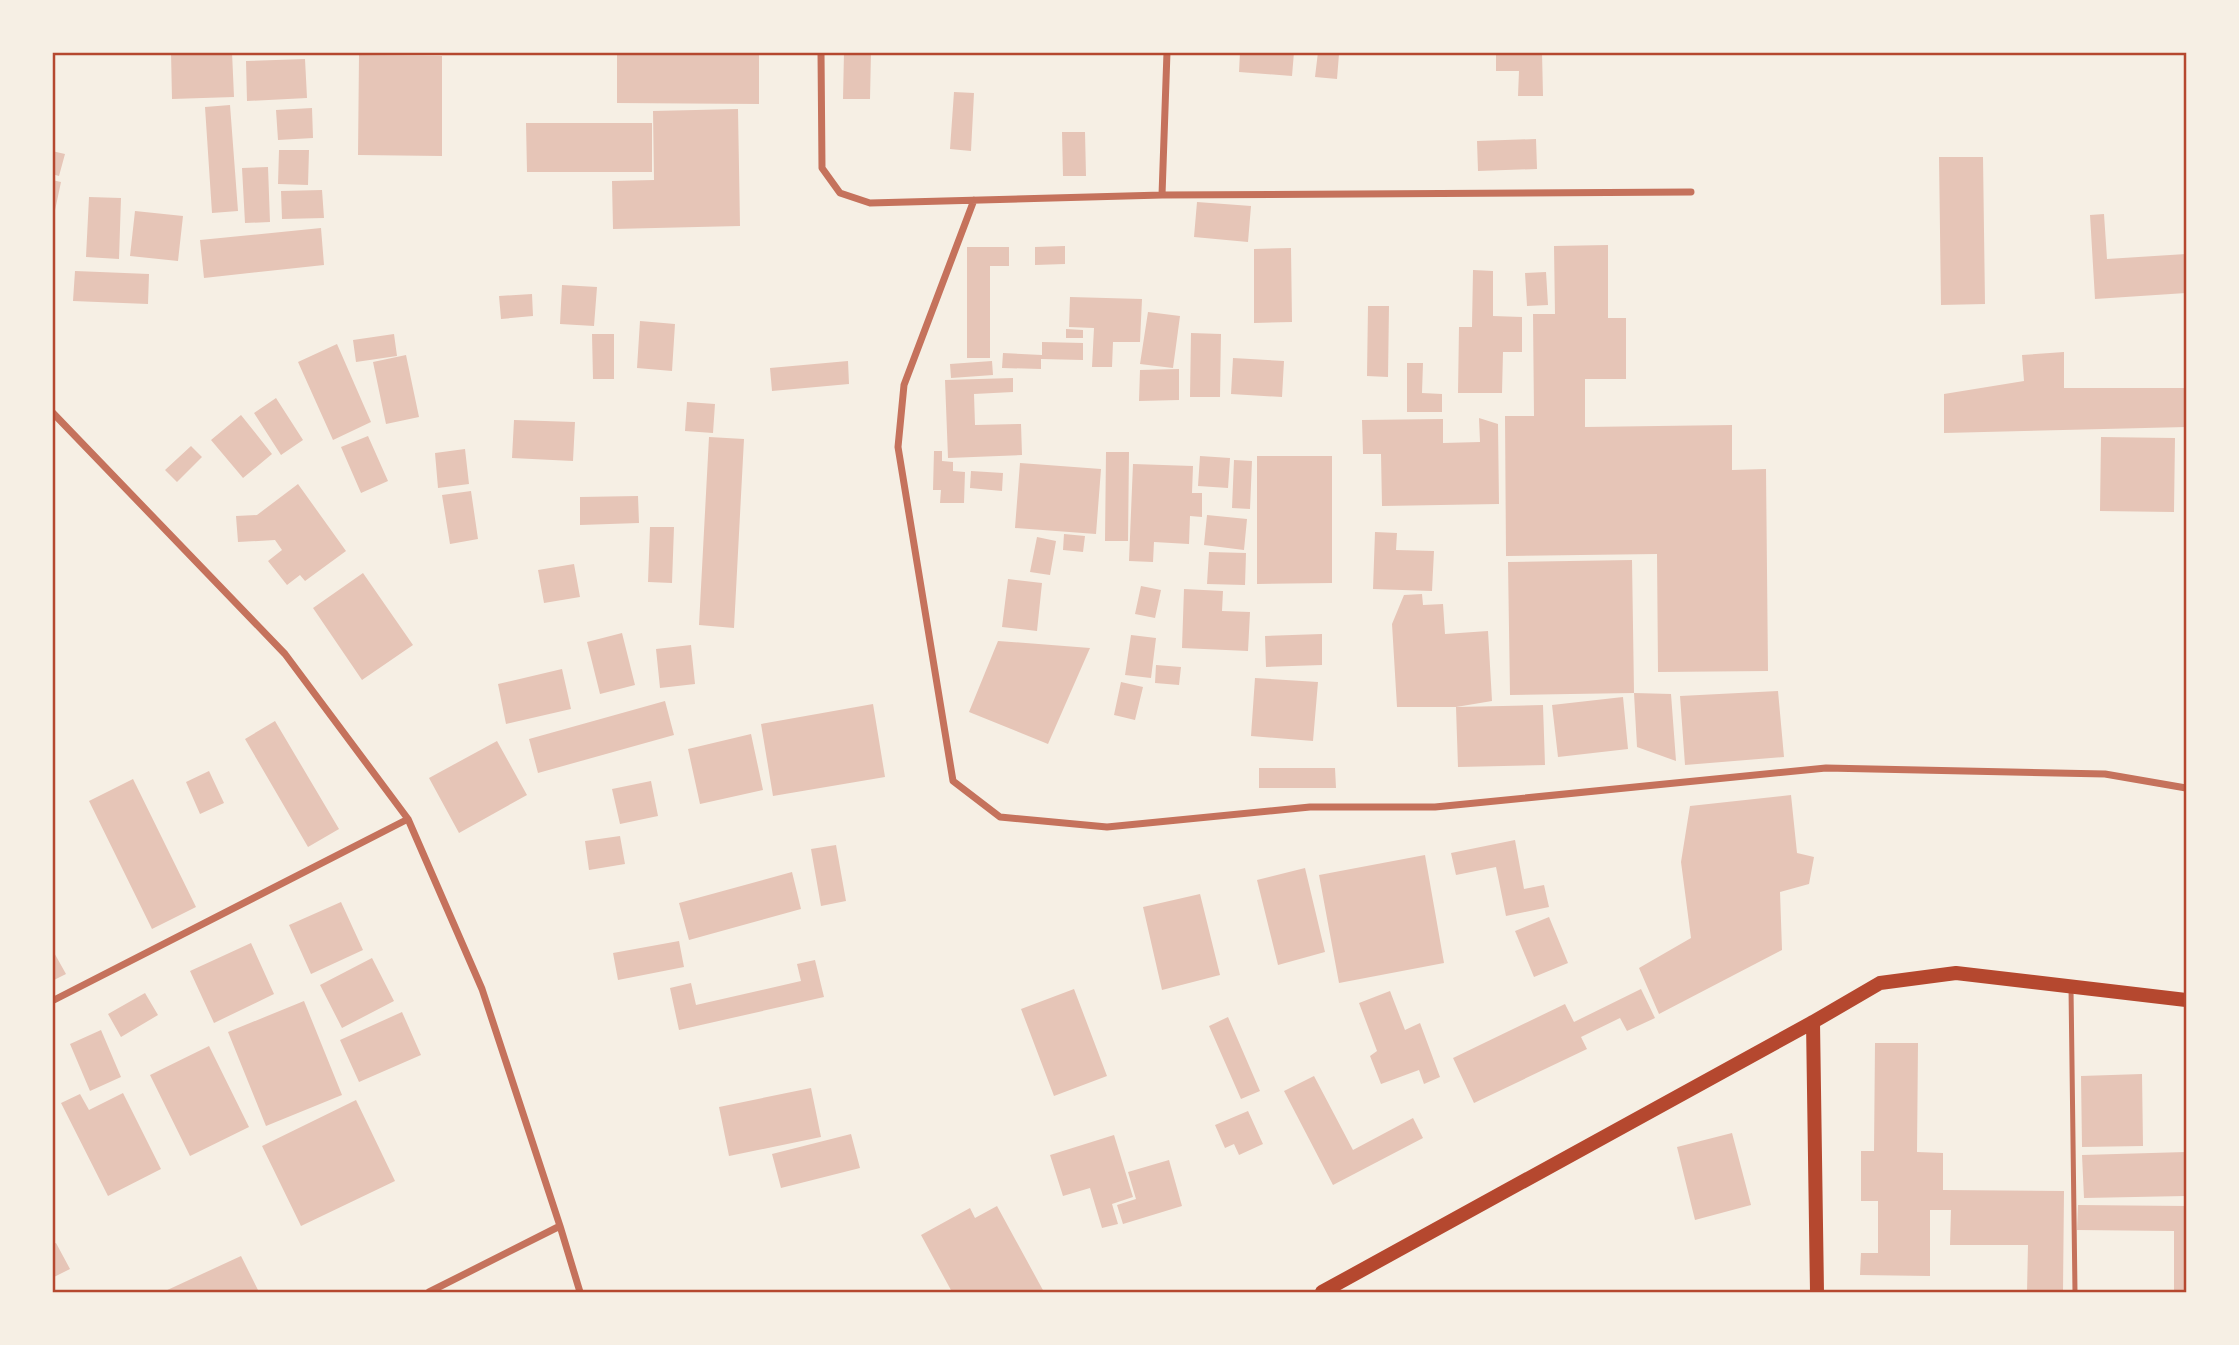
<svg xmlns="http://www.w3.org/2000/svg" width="2239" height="1345" viewBox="0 0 2239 1345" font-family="'Archivo Narrow',sans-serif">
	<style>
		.building { fill: #e6c5b7 }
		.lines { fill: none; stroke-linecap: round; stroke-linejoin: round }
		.service { stroke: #c5725c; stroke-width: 5 }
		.minor { stroke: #c5725c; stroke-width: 7 }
		.secondary { stroke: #b5482f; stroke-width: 14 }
		.neatline { fill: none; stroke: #b5482f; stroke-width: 2.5 }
	</style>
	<rect width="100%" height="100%" fill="#f6efe4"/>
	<path class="building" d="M171,52H232L234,97L172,99Z
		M617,52H759V104L617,103Z
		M844,52H871L870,99H843Z
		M1240,52H1294L1292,76L1239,72Z
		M1318,52L1339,54L1337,79L1315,77Z
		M1496,52H1542L1543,96H1518L1519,71H1496Z
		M359,55L442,56V156L358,155Z
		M305,59L307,98L247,101L246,61Z
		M954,92L974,93L971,151L950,149Z
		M230,105L238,211L212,213L205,107Z
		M312,108L313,138L278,140L276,110Z
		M738,109L740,226L613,229L612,181L654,180L653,111Z
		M526,123H652V172H527Z
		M1062,132H1085L1086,176H1063Z
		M1536,139L1537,169L1478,171L1477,141Z
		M279,150H309L308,185L278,184Z
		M52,151L65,154L59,176L52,174Z
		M1939,157H1983L1985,304L1941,305Z
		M268,167L270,222L245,223L242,168Z
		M52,180L61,182L54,215H52Z
		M322,190L324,218L282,219L281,191Z
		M89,197L121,198L119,259L86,257Z
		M1197,202L1251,206L1248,242L1194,237Z
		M135,211L183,216L178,261L130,256Z
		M2104,214L2107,259L2186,254V293L2095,299L2090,215Z
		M321,228L324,265L204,278L200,240Z
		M1608,245V318H1626V379H1585V427L1732,425V470L1766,469L1768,671L1658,672L1657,554L1506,556L1505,416H1534L1533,314H1555L1554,246Z
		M1065,246V264L1035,265V247Z
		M967,247H1009V266H990V358H967Z
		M1291,248L1292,322L1254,323V249Z
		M1473,270L1493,271V316L1522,317V352H1503L1502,393H1458L1459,327H1472Z
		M75,271L149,274L148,304L73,301Z
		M1546,272L1548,305L1527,306L1525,273Z
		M562,285L597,287L594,326L560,324Z
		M532,294L533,316L501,319L499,296Z
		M1070,297L1142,299L1140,342H1113L1112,367H1092L1094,328L1069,327Z
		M1368,306H1389L1388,377L1367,376Z
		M1148,312L1180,316L1173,368L1140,364Z
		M640,321L675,324L672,371L637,368Z
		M1066,329L1083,330V338H1066Z
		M1191,333L1221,334L1220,397H1190Z
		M394,334L397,356L356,362L353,340Z
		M592,334H614V379H593Z
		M1042,342L1083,343V360L1041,359V369L1002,368L1003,353L1042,355Z
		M337,344L371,422L333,440L298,362Z
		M2064,352V388H2186V427L1944,433V394L2024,381L2022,355Z
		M406,355L419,417L386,424L373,362Z
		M1233,358L1284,361L1282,397L1231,394Z
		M848,361L849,384L772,391L770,368Z
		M992,361L993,375L951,378L950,364Z
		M1407,363H1423L1422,393L1442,394V412H1407Z
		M1179,369V400L1139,401L1140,370Z
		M1013,378V392L974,394L975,425L1021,424L1022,455L948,458L945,380Z
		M276,398L303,440L281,455L254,413Z
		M687,402L715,404L713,433L685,431Z
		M241,415L272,454L243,478L211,440Z
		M1479,418L1498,424L1499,504L1382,506L1381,454H1363L1362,420L1443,419V443L1480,442Z
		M514,420L575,422L573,461L512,458Z
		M368,436L388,481L361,493L341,447Z
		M709,437L744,439L734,628L699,625Z
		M2101,437L2175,438L2174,512L2100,511Z
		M191,446L202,457L177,482L165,470Z
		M465,449L469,484L438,488L435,453Z
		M934,451H942V461L953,462V471L965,472L964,503H940L941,490H933Z
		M1106,452H1129L1128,541H1105Z
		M1200,456L1230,458L1228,488L1198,486Z
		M1257,456H1332V583L1257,584Z
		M1234,460L1252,461L1250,509L1232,508Z
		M1020,463L1101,469L1096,534L1015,528Z
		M1133,464L1193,466L1192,493H1202V517L1190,516L1189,544L1154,542L1153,562L1129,561Z
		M971,471L1003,473L1002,491L970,488Z
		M298,484L346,551L305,581L300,575L287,585L268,561L282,550L275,540L238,542L236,516L257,515Z
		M471,491L478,539L450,544L442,495Z
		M638,496L639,523L580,525V497Z
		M1207,515L1247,519L1244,550L1204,545Z
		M650,527H674L672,583L648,582Z
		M1375,532L1397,533L1396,550L1434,551L1432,591L1373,589Z
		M1064,534L1085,536L1083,552L1063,550Z
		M1037,537L1056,541L1050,575L1030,572Z
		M1209,552L1246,553L1245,585L1207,584Z
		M1632,560L1634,693L1510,695L1508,562Z
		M574,564L580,597L544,603L538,570Z
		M363,573L413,645L362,680L313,608Z
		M1008,579L1042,583L1037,631L1002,627Z
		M1141,586L1161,590L1155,618L1135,614Z
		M1184,589L1223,591L1222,611L1250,612L1248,651L1182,648Z
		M1422,594L1423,605L1443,604L1445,634L1488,631L1492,701L1456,707H1397L1392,624L1404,595Z
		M622,633L635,685L600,694L587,642Z
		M1322,634V665L1266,667L1265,636Z
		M1131,635L1156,638L1151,678L1125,675Z
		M998,641L1090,648L1048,744L969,712Z
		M691,645L695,684L660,688L656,649Z
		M1156,665L1181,667L1179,685L1155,683Z
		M562,669L571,709L506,724L498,684Z
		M1255,678L1318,682L1313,741L1251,736Z
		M1121,682L1143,687L1135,720L1114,715Z
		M1778,691L1784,757L1685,765L1680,696Z
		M1634,693L1671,694L1676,761L1637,747Z
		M1623,697L1628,749L1558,757L1552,705Z
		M665,701L674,735L538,773L529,739Z
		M873,704L885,777L773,796L761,724Z
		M1543,705L1545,765L1458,767L1456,707Z
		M275,721L339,829L308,847L245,739Z
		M751,734L763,790L700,804L688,749Z
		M497,741L527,795L459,833L429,778Z
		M1259,768H1335L1336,788H1259Z
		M209,771L224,803L200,814L186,782Z
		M133,779L196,907L152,929L89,801Z
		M651,781L658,816L620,824L612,789Z
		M1791,795L1797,853L1814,857L1809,884L1780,892L1782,950L1659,1014L1639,968L1691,938L1681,862L1690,806Z
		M620,836L625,864L589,870L585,841Z
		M1515,840L1524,889L1544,885L1549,907L1506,916L1496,867L1456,875L1451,853Z
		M836,845L846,901L821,906L811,849Z
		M1425,855L1444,963L1339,983L1319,875Z
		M1305,868L1325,952L1278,965L1257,880Z
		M792,872L801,909L689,940L679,903Z
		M1200,894L1220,975L1162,990L1143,907Z
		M341,902L363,950L311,974L289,925Z
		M1549,917L1568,963L1534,977L1515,931Z
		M679,941L684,967L618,980L613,953Z
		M251,943L274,994L214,1023L190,971Z
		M52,949L66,974L52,981Z
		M372,958L394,1001L342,1028L320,985Z
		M815,960L824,997L679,1030L670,988L691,983L696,1005L801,981L797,964Z
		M1074,989L1107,1076L1054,1096L1021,1009Z
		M1641,989L1655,1018L1627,1031L1620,1018L1581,1037L1587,1049L1474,1103L1453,1058L1565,1004L1574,1022Z
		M1390,991L1405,1030L1420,1023L1440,1077L1424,1084L1419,1070L1381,1084L1370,1056L1377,1051L1359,1003Z
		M145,993L158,1015L121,1037L108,1014Z
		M304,1001L342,1095L266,1126L228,1032Z
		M402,1012L421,1055L359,1082L340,1040Z
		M1228,1017L1260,1091L1241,1099L1209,1026Z
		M101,1030L121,1077L90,1091L70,1044Z
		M1875,1043H1918L1917,1152L1943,1153V1190L2064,1191L2063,1292H2027L2028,1245H1950L1951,1210H1930V1276L1860,1275L1861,1253H1878V1201H1861V1151H1874Z
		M209,1046L249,1127L190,1156L150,1075Z
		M2142,1074L2143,1146L2082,1147L2081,1076Z
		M1314,1076L1353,1150L1413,1118L1423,1138L1333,1185L1284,1091Z
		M811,1088L821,1137L729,1156L719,1107Z
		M123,1093L161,1169L108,1196L61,1103L80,1094L89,1110Z
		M356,1100L395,1181L301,1226L262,1146Z
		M1248,1111L1263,1144L1239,1155L1234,1144L1225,1148L1215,1125Z
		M1732,1133L1751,1205L1695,1220L1677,1147Z
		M851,1134L860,1168L781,1188L772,1154Z
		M1114,1135L1133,1197L1112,1204L1118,1224L1102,1228L1090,1188L1063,1196L1050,1155Z
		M2186,1152V1196L2084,1198L2082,1155Z
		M1169,1160L1182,1206L1123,1224L1117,1205L1136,1199L1128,1172Z
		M2078,1205L2186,1206V1292H2174V1231L2077,1230Z
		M997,1206L1044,1292H952L921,1235L970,1208L975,1218Z
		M56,1243L70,1269L52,1278V1244Z
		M241,1256L259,1292H163Z"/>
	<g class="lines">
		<path class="service" d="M2071,988L2075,1292"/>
		<path class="minor" d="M821,52L822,168L840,193L870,203L1162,195L1691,192
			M1162,195L1167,52
			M974,200L904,385L898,447L953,781L1000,817L1107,827L1310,807H1435L1826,768L2105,774L2186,788
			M52,412L285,654L408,819L482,989L560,1226L580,1292
			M52,1001L408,819
			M429,1292L560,1226"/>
		<path class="secondary" d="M1813,1022L1817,1292
			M1322,1292L1813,1022L1880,983L1956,973L2186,1000"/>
	</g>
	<rect width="2239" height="1345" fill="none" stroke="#f6efe4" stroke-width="108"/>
	<rect x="54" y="54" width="2131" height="1237" class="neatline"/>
</svg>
